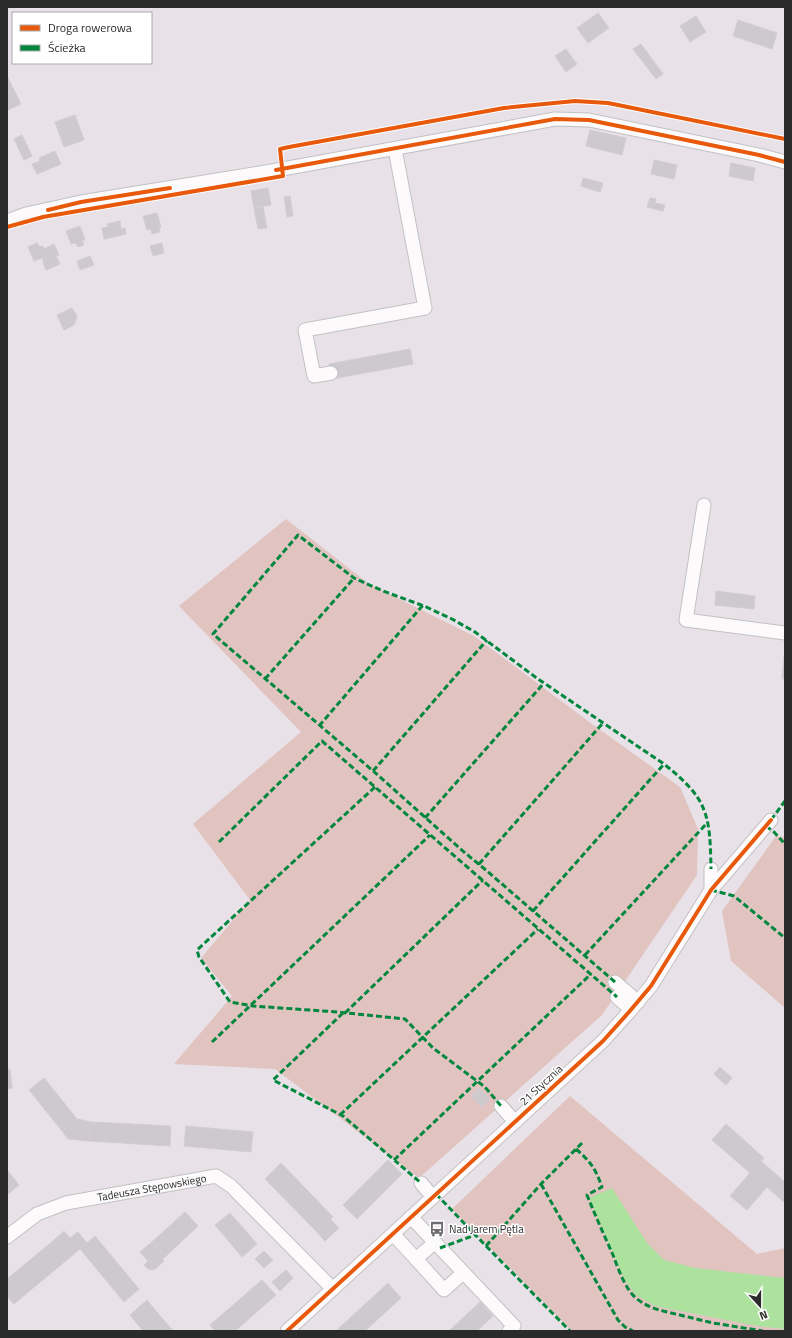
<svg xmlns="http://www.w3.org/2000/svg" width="792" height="1338" viewBox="0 0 792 1338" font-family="'Titillium Web',sans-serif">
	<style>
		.green { fill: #e1c3c0 }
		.water { fill: #ace29d }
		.building { fill: #cec9cd; stroke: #d3cdd2 }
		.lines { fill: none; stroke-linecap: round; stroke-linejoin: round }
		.minor-casing { stroke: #c2c1c3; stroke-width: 15 }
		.minor { stroke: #fcfafb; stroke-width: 13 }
		.quiet { stroke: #00873e; stroke-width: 3; stroke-dasharray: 6 3; stroke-linecap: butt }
		.cycleway-casing { stroke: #fff; stroke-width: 6 }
		.cycleway { stroke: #e8590c; stroke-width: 4 }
		.labels { text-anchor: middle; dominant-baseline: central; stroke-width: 3; stroke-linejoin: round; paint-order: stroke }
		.street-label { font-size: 11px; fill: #2b2b2b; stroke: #fff }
		.poi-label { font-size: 11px; fill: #2b2b2b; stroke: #fff; text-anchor: start }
	</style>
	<rect width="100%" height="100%" fill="#e8e1e7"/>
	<path class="green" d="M286,519L369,584L474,636L592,724L680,787L698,829L697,875L602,1015L419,1178L275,1069L174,1064L232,996L201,958L250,900L193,824L301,732L179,606Z
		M776,836L785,837V1008L731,961L722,911Z
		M570,1096L757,1254L785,1248V1331H572L452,1209Z"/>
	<path class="water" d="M612,1188L647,1243L664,1260L695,1268L785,1278V1329L757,1326L655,1306L636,1295L624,1279L589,1198Z"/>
	<path class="building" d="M598,13L609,28L588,43L577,28Z
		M696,16L706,32L690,42L680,26Z
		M738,20L777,33L772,49L733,36Z
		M641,44L663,74L656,79L633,49Z
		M566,49L577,64L566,72L555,56Z
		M7,76L21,104L8,110L7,107Z
		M75,115L84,140L64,147L55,122Z
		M590,130L626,138L622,155L586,146Z
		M22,135L32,156L24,160L14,139Z
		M55,151L61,164L37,174L32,164L40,161L39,158Z
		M654,160L677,165L674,179L651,174Z
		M731,163L755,168L753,181L729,176Z
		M583,178L603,183L600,192L581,186Z
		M268,188L271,205L254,208L251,191Z
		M290,196L293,216L287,217L284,197Z
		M650,198L656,199L655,203L665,205L663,211L647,207Z
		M263,207L267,228L258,229L254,208Z
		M157,213L161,227H159L160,232L152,234L151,229L147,230L143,216Z
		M120,221L121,229L125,228L126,234L104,239L102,228L108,227L107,224Z
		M80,226L85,240H82L84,245L78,247L76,243L71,244L66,231Z
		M37,243L40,247L43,246L44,249L54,244L59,255L56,256L60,264L46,270L43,263L44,262L42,258L34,261L28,247Z
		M162,243L164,253L153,256L150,246Z
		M90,256L94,265L80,270L77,261Z
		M72,308L77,316L74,325L64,330L57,315Z
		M410,349L413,364L332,379L329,364Z
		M716,591L755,596L754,609L715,605Z
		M784,656H785V679H782Z
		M720,1067L732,1078L726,1085L714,1074Z
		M10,1069L12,1088L7,1089V1070Z
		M44,1078L77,1119L62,1131L29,1090Z
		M479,1088L490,1099L482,1107L471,1096Z
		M77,1119L91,1122L89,1141L68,1139L62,1131Z
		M91,1122L171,1126L170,1146L89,1141Z
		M726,1124L764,1158L761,1161L785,1182V1203L767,1187L747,1210L730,1196L750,1173L712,1140Z
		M186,1126L253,1132L251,1152L184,1146Z
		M388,1160L402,1174L357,1219L343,1205Z
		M281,1163L333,1217L317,1232L265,1179Z
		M7,1170L19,1185L7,1195Z
		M185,1212L198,1226L165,1257L152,1242Z
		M230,1213L257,1244L242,1257L215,1225Z
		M330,1219L339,1228L325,1241L317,1232Z
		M64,1231L70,1238L78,1232L87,1243L68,1259L53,1241Z
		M95,1236L139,1289L124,1302L80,1249Z
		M53,1241L68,1259L14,1304L7,1296V1279Z
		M152,1242L165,1257L162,1259L164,1261L154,1270L148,1269L144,1265L148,1261L140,1252Z
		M264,1251L273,1260L264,1268L255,1259Z
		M286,1270L293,1278L280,1291L272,1282Z
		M262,1280L276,1295L235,1331H215L210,1325Z
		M388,1283L401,1298L365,1331H340L338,1329Z
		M147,1300L156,1311L173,1331H143L130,1315Z
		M480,1302L493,1316L477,1331H449Z"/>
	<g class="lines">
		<g class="minor-casing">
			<g id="minor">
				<path d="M7,221L26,214L81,202L266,172L555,119L589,120L759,155L785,162"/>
				<path d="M331,373L314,376L305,330L425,308L395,149"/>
				<path d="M704,505L686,620L785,633"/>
				<path d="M711,890V869"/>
				<path d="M615,982L638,1002"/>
				<path d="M617,997L631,1010"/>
				<path d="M501,1106L515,1122"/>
				<path d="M421,1183L433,1197"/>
				<path d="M411,1217L514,1326L509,1331"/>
				<path d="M393,1234L416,1259L434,1243"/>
				<path id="s1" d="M7,1237L37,1214L66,1203L216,1176L231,1186L333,1289"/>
				<path d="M416,1259L444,1290L463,1273"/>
				<path d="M287,1331L603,1041L629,1012L651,986L711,890L771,820"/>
			</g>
		</g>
		<use href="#minor" class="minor"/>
		<path class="quiet" d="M265,679L354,578
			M319,726L423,605
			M373,771L487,640
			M375,787L197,950L199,957L230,1002L253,1006L337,1012L405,1019L433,1048L485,1087L501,1106
			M425,818L544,683
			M771,820L785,801
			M766,826L774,832L785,844
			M219,842L322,741L617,997
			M479,864L603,723
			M711,890L734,896L785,938
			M533,911L664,764
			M585,955L708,822
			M615,982L487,871L464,852L372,770L213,634L298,535L354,578L383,591L424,606L452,619L475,632L538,679L664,764C708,799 710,814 711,869
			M343,1013L273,1080L343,1116L421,1183
			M345,1013L483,880
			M212,1042L430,835
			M340,1115L538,929
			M576,1149C591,1162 595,1168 602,1187L587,1195C595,1215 604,1235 613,1255C618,1268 623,1283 632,1294C639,1302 649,1307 659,1310L713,1323L763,1331
			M394,1160L591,974
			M541,1184L618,1320L625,1327L633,1331
			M436,1194L486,1246L541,1184L582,1143
			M486,1246L570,1331
			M440,1248L475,1235"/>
		<g class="cycleway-casing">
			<path id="cycleway" d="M276,170L555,119L589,120L759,155L785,162
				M48,210L81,202L170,188
				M7,227L43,217L283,176L280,149L289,147L504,108L575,101L608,103L785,139
				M287,1331L603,1041L629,1012L651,986L711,890L771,820"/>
		</g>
		<use href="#cycleway" class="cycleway"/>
	</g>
	<defs>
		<g id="bus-bare" transform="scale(1.2)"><path d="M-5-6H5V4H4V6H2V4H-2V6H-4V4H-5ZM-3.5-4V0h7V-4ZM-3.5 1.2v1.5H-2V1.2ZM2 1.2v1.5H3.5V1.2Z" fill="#6d6b6d" stroke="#fff" stroke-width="2.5" paint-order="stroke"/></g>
	</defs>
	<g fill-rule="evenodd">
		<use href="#bus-bare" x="437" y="1229"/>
	</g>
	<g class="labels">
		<g class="street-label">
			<text transform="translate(541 1085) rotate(-43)">21 Stycznia</text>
			<text stroke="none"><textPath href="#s1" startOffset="156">Tadeusza Stępowskiego</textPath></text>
		</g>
		<g class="poi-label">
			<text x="449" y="1229">Nad Jarem Pętla</text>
		</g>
	</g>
	<rect width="792" height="1338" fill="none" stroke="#2b2b2b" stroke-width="16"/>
	<rect x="12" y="12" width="140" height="52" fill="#ffffff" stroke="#aaaaaa"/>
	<rect x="20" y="25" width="20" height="6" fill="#e8590c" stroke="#aaaaaa"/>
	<text x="48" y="32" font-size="12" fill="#2b2b2b">Droga rowerowa</text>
	<rect x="20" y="45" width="20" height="6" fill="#00873e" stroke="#aaaaaa"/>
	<text x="48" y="52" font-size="12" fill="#2b2b2b">Ścieżka</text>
	<g transform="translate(760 1306) rotate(159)" stroke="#ffffff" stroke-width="3" paint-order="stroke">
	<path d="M0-3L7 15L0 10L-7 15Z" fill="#2b2b2b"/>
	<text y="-6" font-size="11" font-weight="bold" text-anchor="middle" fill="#2b2b2b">N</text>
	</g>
</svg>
